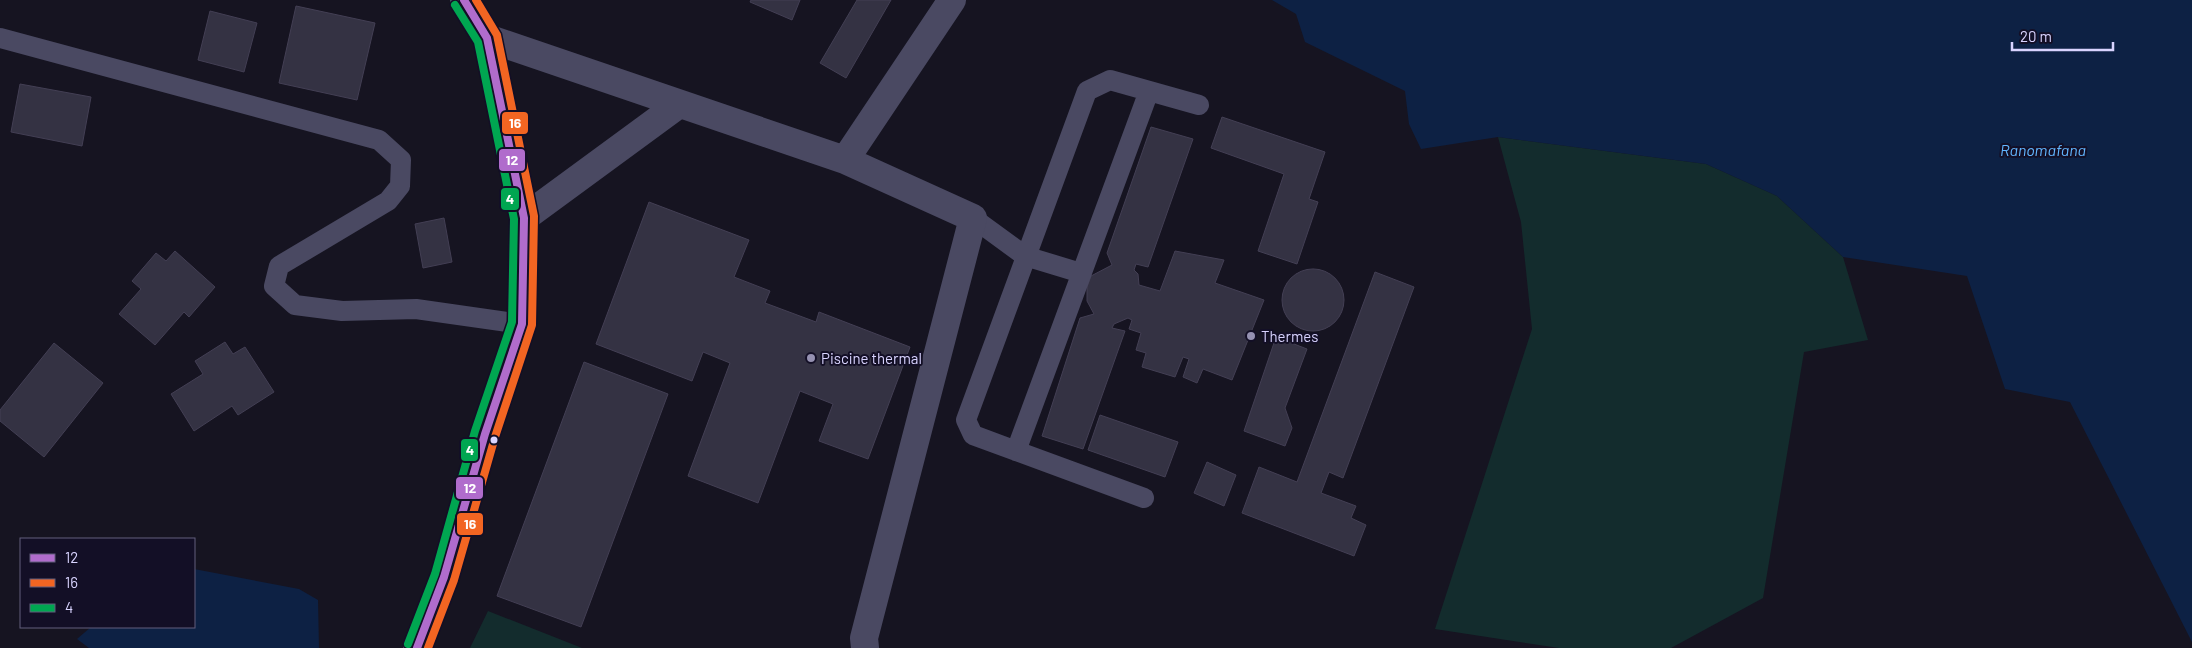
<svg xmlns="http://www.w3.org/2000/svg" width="2192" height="648" viewBox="0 0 2192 648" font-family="Barlow,sans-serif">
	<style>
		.green { fill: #132c2d }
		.water { fill: #0d2144 }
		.building { fill: #343243; stroke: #433f54 }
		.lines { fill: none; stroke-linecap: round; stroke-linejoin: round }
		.service { stroke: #4a4962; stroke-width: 20 }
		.minor { stroke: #4a4962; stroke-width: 28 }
		.tertiary { stroke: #4a4962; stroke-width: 28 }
		.bus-1-casing { stroke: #130f26; stroke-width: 11 }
		.bus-2-casing { stroke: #130f26; stroke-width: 11 }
		.bus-3-casing { stroke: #130f26; stroke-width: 11 }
		.bus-1 { stroke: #b06ccc; stroke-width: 8 }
		.bus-2 { stroke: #f26522; stroke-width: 8 }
		.bus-3 { stroke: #00a651; stroke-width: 8 }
		.poi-dot { fill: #9591b1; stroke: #130f26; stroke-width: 2 }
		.bus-dot { fill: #d9d4ff; stroke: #130f26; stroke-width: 2 }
		.labels { text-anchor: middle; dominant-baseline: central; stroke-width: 4; stroke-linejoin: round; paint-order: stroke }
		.poi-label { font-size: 15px; fill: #d9d4ff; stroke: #130f26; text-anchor: start }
		.water-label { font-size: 16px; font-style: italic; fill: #62b6ff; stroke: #130f26 }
		.line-badge { stroke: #130f26; stroke-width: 2 }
		.badge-label { font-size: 14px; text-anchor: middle; font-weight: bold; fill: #fff }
	</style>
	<rect width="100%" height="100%" fill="#161421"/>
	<path class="green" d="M1498,137L1706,164L1777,196L1843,257L1868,340L1804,352L1763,598L1671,648H1559L1435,629L1532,329L1521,222Z
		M488,611L582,648H470Z"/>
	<path class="water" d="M1272,0H2192V642L2070,402L2005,389L1967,276L1843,257L1777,196L1706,164L1498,137L1421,149L1409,124L1405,91L1305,42L1296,14Z
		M194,569L299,589L318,600L319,648H89L77,639L91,627H194Z"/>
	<path class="building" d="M751,0H800L792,20L750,2Z
		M857,0H891L846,78L820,63Z
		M296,6L375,23L357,100L279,83Z
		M210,11L257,23L244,72L198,60Z
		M20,84L91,97L82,146L11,132Z
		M1222,117L1325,152L1309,199L1318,202L1297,264L1258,251L1284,174L1211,148Z
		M1151,127L1193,139L1148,267L1136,264L1134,270L1138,274L1139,285L1160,291L1175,251L1224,260L1215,283L1264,300L1232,380L1203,369L1197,383L1183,377L1189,359L1183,357L1175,377L1142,367L1146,353L1136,350L1141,333L1129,329L1132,320L1128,318L1114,324L1112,328L1125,331L1083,449L1042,436L1080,318L1094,314L1087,301V287L1091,276L1112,265L1107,253Z
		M649,202L749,240L734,277L770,291L765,303L816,322L819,312L910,347L868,459L819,441L833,404L800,391L758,503L688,476L730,363L703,352L692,381L596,344Z
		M444,218L452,262L423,268L415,224Z
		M175,251L215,287L189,317L184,312L155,345L119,314L141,289L132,281L156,253L166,261Z
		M1282 300a31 31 0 1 1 62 0a31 31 0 1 1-62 0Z
		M1375,272L1414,287L1343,478L1329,472L1321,493L1356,506L1351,518L1366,525L1354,556L1242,513L1259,467L1297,482Z
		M1276,337L1307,349L1285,408L1292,428L1285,446L1244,431Z
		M225,342L233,354L245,347L274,392L238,415L232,406L194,431L171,394L203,374L195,361Z
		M54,343L103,383L44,457L0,421V410Z
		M584,362L668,394L581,627L497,596Z
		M1100,415L1178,442L1165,477L1088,450Z
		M1207,462L1236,475L1224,506L1194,493Z"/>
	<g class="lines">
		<path class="service" d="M0,38L379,140L401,160L400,186L388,201L279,266L274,286L295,305L342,311L416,309L522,324
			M973,218L1025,256L1081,273
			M1016,451L1149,91
			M1144,498L973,435L966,420L1087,91L1110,80L1199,105"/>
		<path class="minor" d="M487,38L845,160L973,218L864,638L865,648
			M845,160L952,0
			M524,218L678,105"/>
		<path class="tertiary" d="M417,648L444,577L485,434L522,324L524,218L487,38L464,0"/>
		<g class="bus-1-casing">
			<path id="bus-1" d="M417,648L444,577L485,434L522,324L524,218L487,38L464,0"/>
		</g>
		<g class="bus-2-casing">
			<path id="bus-2" d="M428,648L454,580L495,437L532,325L534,216L497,35L476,0"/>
		</g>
		<g class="bus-3-casing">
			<path id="bus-3" d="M408,644L435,574L475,431L512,322L514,219L478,42L455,5"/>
		</g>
		<use href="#bus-1" class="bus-1"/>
		<use href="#bus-2" class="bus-2"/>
		<use href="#bus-3" class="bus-3"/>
	</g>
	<g class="poi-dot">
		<circle cx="1251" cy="336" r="5"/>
		<circle cx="811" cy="358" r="5"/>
	</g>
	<circle class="bus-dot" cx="494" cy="440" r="4.5"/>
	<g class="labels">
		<g class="poi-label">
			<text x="1261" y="336">Thermes</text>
			<text x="821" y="358">Piscine thermal</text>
		</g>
		<g class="water-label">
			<text x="2043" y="149">Ranomafana</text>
		</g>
	</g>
	<g class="line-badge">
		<rect x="501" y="111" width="28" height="24" rx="5" fill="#f26522"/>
		<rect x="498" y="148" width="28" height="24" rx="5" fill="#b06ccc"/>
		<rect x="500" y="187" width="20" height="24" rx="5" fill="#00a651"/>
		<rect x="460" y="438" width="19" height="24" rx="5" fill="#00a651"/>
		<rect x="455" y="476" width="29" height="24" rx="5" fill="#b06ccc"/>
		<rect x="456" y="512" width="28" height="24" rx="5" fill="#f26522"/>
	</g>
	<g class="badge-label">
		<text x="515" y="128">16</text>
		<text x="512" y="165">12</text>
		<text x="510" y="204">4</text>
		<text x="470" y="455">4</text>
		<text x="470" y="493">12</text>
		<text x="470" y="529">16</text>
	</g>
	<rect x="20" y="538" width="175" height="90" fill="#130f26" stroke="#625e7d"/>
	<rect x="30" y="554" width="25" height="8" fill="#b06ccc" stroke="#625e7d"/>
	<text x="65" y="563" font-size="15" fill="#d9d4ff">12</text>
	<rect x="30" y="579" width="25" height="8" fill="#f26522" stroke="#625e7d"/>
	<text x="65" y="588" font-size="15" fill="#d9d4ff">16</text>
	<rect x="30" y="604" width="25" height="8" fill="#00a651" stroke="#625e7d"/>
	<text x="65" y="613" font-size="15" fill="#d9d4ff">4</text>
	<path d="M2012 42v8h101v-8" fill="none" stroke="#d9d4ff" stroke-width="2.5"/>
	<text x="2020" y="42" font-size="15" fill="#d9d4ff" stroke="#130f26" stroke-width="4" paint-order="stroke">20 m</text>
</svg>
